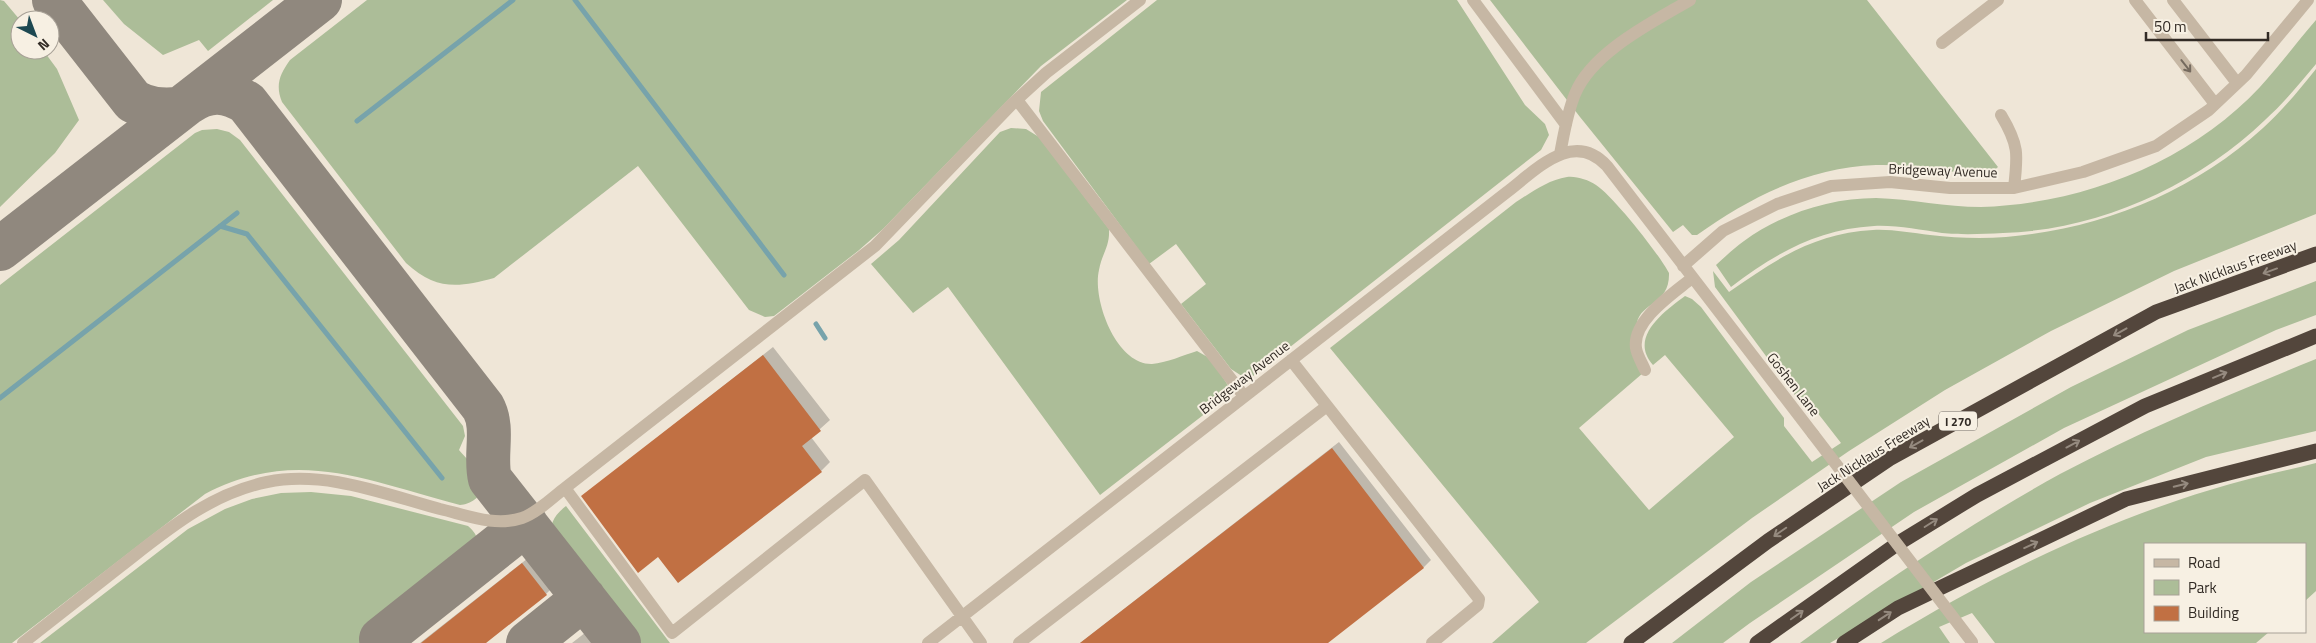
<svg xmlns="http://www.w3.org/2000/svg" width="2316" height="643" viewBox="0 0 2316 643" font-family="'Titillium Web',sans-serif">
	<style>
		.green { fill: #acbd98 }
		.shadow { fill: #0003 }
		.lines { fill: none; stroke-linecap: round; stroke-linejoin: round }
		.stream { stroke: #77a3ab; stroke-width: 5 }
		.taxiway { stroke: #90887e; stroke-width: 44 }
		.building { fill: #c17043 }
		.minor { stroke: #c6b7a4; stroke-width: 12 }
		.highway { stroke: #53463c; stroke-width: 15 }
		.minor-bridge { stroke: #c6b7a4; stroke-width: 12 }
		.oneway { stroke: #756a5e }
		.oneway2 { stroke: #958a7f }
		.labels { text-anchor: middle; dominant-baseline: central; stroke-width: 4; stroke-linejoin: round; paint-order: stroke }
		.shield { fill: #f7f0e3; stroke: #6d665e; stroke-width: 1 }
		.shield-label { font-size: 12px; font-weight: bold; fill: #322b25 }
		.street-label { font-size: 14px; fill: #322b25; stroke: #f7f0e3 }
	</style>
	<rect width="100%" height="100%" fill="#efe6d7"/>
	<path class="green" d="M0,0L4,1L20,20V50H43L57,69L79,120L55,153L0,207Z
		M103,0H273L208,51L199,40L163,55L124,24Z
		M367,0H1127L1041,66L883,229L858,251L774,316L765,317L749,310L638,166L494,278C457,288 436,290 406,263L282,102C275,85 280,74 290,60Z
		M1157,0H1457L1525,105L1545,124L1549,135L1541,150L1248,380L1231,369L1181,304L1206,284L1176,244L1149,264L1043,121L1039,111L1041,92Z
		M1490,0H1867L1998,167L1991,173L1979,175C1945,171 1910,164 1876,165C1810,167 1750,197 1697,235H1692L1683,225L1673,232L1580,117Z
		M2316,20V64C2300,83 2284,103 2265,120C2196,186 2099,230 2003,233C1983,234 1962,235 1942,233C1920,230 1897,225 1874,226C1818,229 1774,254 1731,287L1716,265C1725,257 1734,248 1744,241C1781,214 1830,198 1876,198C1911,199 1946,207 1981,207C2083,204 2190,162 2260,87C2280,65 2297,42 2316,20Z
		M2316,69V214L2174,271L2051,331L1945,390L1849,451L1752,518L1586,643H1492L1539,602L1330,348L1516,202C1532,192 1548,180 1567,177C1577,176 1588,180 1596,185C1613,196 1659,254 1669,273C1670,305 1641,302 1637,323C1635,333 1642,361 1643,373L1579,428L1649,510L1734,437L1665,355L1653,365C1628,337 1665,311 1685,296L1692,299L1701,307L1784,418V426L1812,462L1841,443L1813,407L1803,406L1715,287L1713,271L1729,292C1776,259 1815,233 1873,230C1892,229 1911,233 1930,235C1955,238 1981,239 2006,237C2100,229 2192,193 2263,128C2283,110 2299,90 2316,69Z
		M1011,128L1026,129L1039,137L1109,229C1110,247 1102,253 1099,270C1092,299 1116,365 1152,364C1166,363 1184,355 1197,351L1211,359L1229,387L1210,402L1211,409L1100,495L948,287L913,313L871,264L899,240L1000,132Z
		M217,129L229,132L240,140L463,426L465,436L459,450C466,458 477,469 481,479C487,494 472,504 460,505C367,481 297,446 205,494L12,643H0V285L195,133L202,130Z
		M2316,281V315L2276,330L2064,428L1914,512L1750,623L1723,643H1672L1751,582L1901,482L2071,387L2188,330Z
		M2316,359V431L2206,457L2090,503L1966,563L1830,643H1800C1883,582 1970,524 2060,474C2143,430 2230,394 2316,359Z
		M2316,463V591L2305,601V544H2145V632H2269L2256,643H1995L1972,613L1939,627L1950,643H1881C1982,581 2097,524 2210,490C2245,479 2281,472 2316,463Z
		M311,492L351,496L468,526C480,536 479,544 472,556L363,643H40L188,529L225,509L252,499L281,493Z
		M566,506L670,643H630L550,541C550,524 553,516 566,506Z"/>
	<path class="shadow" d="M773,347L830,420L811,437L830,462L821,471L659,555L583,496Z
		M1339,442L1431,560L1424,567L1326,643H1080Z
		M532,555L555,585L546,594L484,643H420Z
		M590,629L601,643H572Z"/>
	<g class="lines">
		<path class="stream" d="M575,0L784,275
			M357,121L513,0
			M220,226L247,234L442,478
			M816,324L825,338
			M0,398L237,213"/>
		<path class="taxiway" d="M54,0L133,101C149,110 161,110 179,109
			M188,103C209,89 226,90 247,103L483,407C495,428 484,456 490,479L619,643
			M0,249L320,0
			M381,639L526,524
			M528,643L584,598"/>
	</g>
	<path class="building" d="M763,355L821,431L802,446L822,472L678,583L658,557L638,573L581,496Z
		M1332,448L1424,568L1328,643H1080Z
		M522,563L547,595L486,643H421Z"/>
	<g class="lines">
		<path class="minor" d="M1473,0L1566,125
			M2135,0L2215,104
			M2173,0L2237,83
			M1942,43L1998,0
			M1017,100L1244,396
			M2001,115C2019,145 2018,154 2014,188
			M1560,154C1564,134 1567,113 1575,94C1592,52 1653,22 1690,0
			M1683,266L1723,231L1777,204L1831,186L1890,182L1950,188H2014L2083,172L2156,146L2209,110L2246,75L2308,0
			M1291,360L1479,599L1478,605L1432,643
			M1645,370C1642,363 1637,355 1636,348C1632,320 1674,293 1692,278
			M565,488L672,633L865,480L981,643
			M23,643C56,617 88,592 121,566C166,531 209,494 267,482C325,470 384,494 440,509C466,515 495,527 522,518C537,513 552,498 565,488L875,246L1012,104L1046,73L1140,0
			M928,643L1507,192C1536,170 1573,129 1607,166L1813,434
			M1019,643L1327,406"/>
		<path class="highway" d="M1631,643L1768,541L1889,459L2156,312L2316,254
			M1757,643L1897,544L1977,495L2145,406L2316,336
			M1844,643L1898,608L2126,499L2316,451"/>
		<path class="minor-bridge" d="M1813,434L1972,642"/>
	</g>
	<defs><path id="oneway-shaft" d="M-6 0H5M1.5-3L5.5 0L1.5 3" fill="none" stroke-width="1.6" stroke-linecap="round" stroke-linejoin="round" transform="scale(1.25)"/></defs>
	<use class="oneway" href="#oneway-shaft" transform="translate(2186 66) rotate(52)"/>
	<g class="oneway2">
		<use href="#oneway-shaft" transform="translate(2270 271) rotate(160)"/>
		<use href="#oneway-shaft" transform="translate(2120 332) rotate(151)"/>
		<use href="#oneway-shaft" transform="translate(2220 375) rotate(-22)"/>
		<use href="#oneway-shaft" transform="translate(1916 444) rotate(151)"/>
		<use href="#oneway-shaft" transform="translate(2073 444) rotate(-28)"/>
		<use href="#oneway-shaft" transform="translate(2181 485) rotate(-14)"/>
		<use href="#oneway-shaft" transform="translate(1931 523) rotate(-32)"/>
		<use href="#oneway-shaft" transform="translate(1780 532) rotate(145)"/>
		<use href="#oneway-shaft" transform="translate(2031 545) rotate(-25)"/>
		<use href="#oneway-shaft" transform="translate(1797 615) rotate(-35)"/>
		<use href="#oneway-shaft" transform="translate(1885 616) rotate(-33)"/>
	</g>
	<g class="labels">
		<rect class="shield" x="1939" y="411.5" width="38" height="19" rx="4"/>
		<g class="shield-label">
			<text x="1958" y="421">I 270</text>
		</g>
		<g class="street-label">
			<text transform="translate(1943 170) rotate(2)">Bridgeway Avenue</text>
			<text transform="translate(2235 266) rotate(-20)">Jack Nicklaus Freeway</text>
			<text transform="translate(1244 377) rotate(-38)">Bridgeway Avenue</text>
			<text transform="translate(1794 384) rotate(52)">Goshen Lane</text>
			<text transform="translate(1873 453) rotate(-32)">Jack Nicklaus Freeway</text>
		</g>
	</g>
	<rect x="2144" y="543" width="162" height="90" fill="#f7f0e3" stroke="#a8a197"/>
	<rect x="2154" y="559" width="25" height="8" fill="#c6b7a4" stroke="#a8a197"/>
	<text x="2188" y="568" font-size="15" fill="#322b25">Road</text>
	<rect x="2154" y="580" width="25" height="15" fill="#acbd98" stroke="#a8a197"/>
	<text x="2188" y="593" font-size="15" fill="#322b25">Park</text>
	<rect x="2154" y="606" width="25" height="15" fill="#c17043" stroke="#a8a197"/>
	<text x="2188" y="618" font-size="15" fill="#322b25">Building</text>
	<g transform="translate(35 35) rotate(138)"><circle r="24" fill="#f7f0e3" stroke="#a8a197"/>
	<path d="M0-4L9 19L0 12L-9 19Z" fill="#1d4851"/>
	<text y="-8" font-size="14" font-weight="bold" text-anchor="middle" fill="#322b25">N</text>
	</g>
	<path d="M2146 32v8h122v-8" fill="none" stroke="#322b25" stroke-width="2.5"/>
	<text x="2154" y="32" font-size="15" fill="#322b25" stroke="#f7f0e3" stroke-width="4" paint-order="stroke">50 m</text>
</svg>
